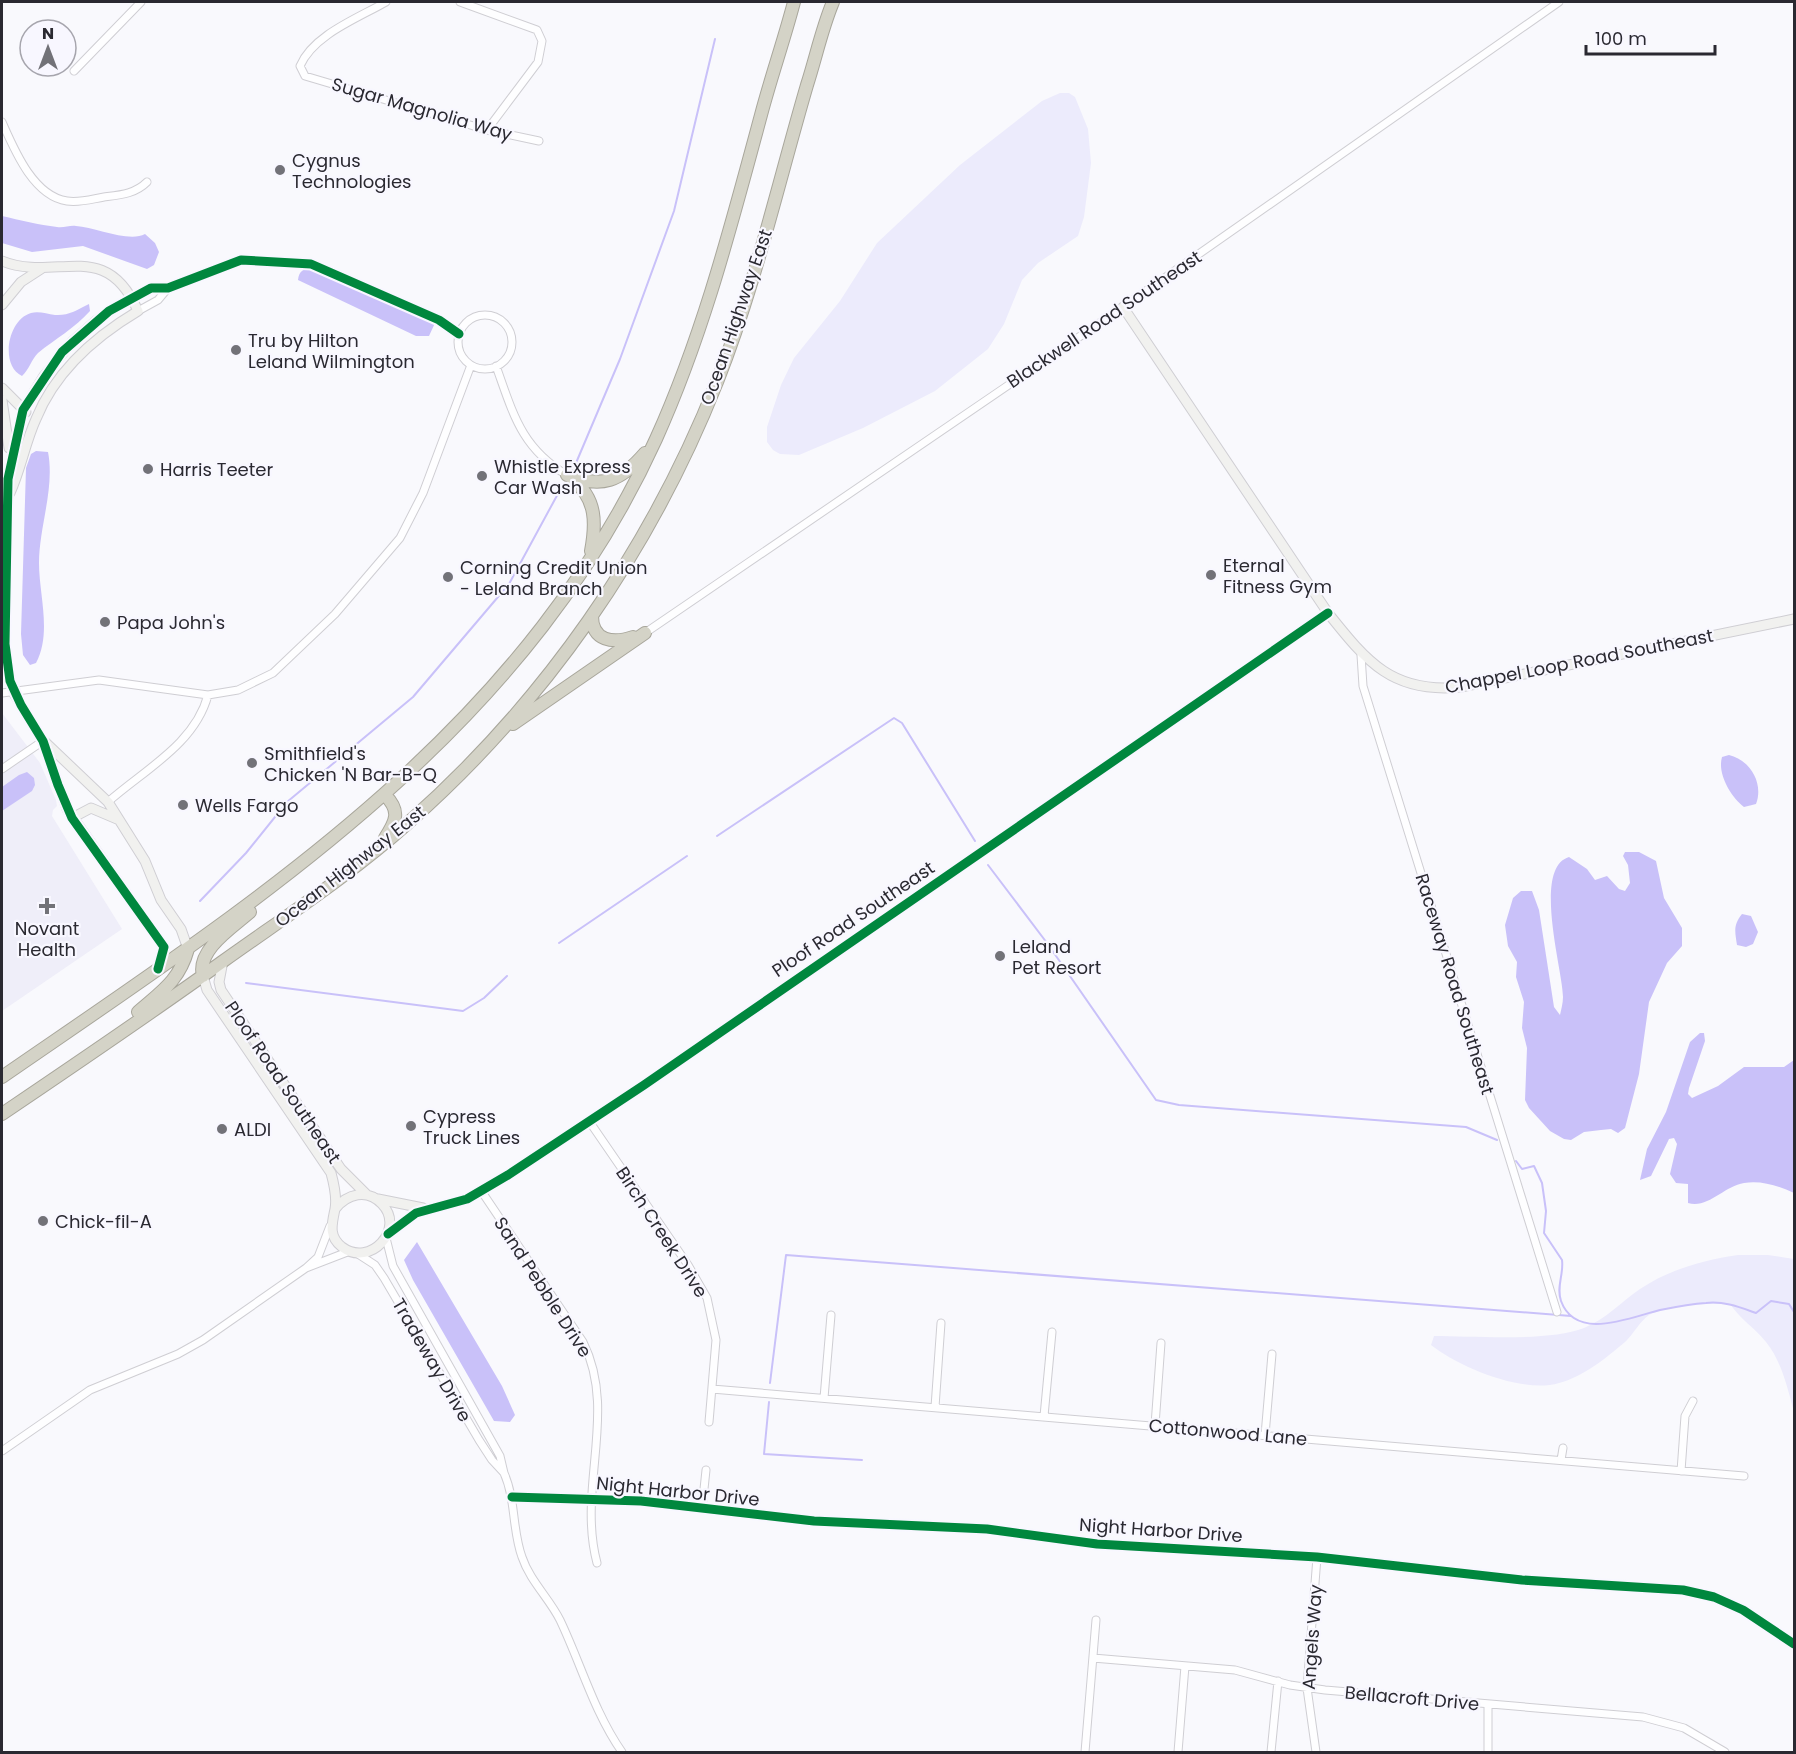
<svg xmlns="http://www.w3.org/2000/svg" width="1796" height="1754" viewBox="0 0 1796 1754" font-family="Poppins,sans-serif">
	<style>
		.built { fill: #efeef9 }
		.green { fill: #ecebfc }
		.water { fill: #c9c1f9 }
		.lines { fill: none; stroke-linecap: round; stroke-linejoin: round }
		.stream { stroke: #c9c1f9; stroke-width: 2 }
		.street-casing { stroke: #cfced3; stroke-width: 9 }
		.secondary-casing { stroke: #cfced3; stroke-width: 11 }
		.highway-casing { stroke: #a8a69b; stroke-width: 14 }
		.street { stroke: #fefeff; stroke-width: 7 }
		.secondary { stroke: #f1f1ef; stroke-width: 9 }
		.highway { stroke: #d4d3c7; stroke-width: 12 }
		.cycleway-casing { stroke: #f8f7ff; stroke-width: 13 }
		.cycleway { stroke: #00873e; stroke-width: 9 }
		.poi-dot { fill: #727278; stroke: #f8f7ff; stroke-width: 2 }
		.labels { text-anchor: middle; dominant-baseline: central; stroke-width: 4.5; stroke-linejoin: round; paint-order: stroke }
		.street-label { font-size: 18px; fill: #2a2931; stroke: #f8f7ff }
		.poi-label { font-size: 18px; fill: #2a2931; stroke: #f8f7ff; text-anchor: start }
	</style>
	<rect width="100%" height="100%" fill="#f9f9fd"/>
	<path class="built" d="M2,713L40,763L56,800L57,806L53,810L52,816L122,929L2,1011Z"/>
	<path class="green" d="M1060,93H1069L1075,97L1088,129L1091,163L1084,217L1078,236L1038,263L1022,280L1004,324L988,349L935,391L863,428L799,455L780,454L773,450L767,442V427L781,385L794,358L840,301L877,243L960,165L1042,101Z
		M1738,1255H1768L1794,1259V1412C1788,1389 1781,1360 1766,1342C1755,1328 1740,1319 1730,1304C1706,1303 1676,1304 1653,1313C1642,1317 1634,1334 1625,1342C1606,1358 1583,1377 1559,1383C1523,1394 1459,1367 1431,1345L1434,1336C1475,1336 1548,1342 1584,1328C1606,1319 1621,1302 1640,1289C1670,1269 1704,1260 1738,1255Z"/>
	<path class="water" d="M2,216C20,220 39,225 57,227C64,228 70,225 76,226C95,227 129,243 145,234L155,243L159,252L154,265L147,269L83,246L32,252L2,243Z
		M312,268L435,323L429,336H416L298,280C299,271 303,269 312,268Z
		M89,304L90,311C75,328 55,339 38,353C31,360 29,370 22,376C0,366 7,320 31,313C39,311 47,314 55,315C68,316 77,310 89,304Z
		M36,451L48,452C55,488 39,527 39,563C39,595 52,633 36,663L30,665L23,655L21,634L26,468L31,454Z
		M1729,755C1750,760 1764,783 1756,804L1744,807C1731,797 1717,774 1722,757Z
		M27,772L34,778L35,785L32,791L2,811V787L19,775Z
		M1625,852H1639L1656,861L1664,898L1682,928V946L1667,963L1649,1002L1639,1074L1625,1128L1618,1133L1611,1129L1601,1130L1584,1132L1571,1140L1564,1139L1550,1131L1529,1108L1525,1100L1527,1048L1522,1028L1524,1002L1516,977L1517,962L1508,946L1505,925L1513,898L1521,891H1532L1539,910L1554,1007L1560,1015C1561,1010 1563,1003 1563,997C1563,971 1532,868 1569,857L1587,869L1595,880L1607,876L1619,889L1625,891L1630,883L1628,865L1623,856Z
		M1742,914L1751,916L1758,932L1753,944L1746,947L1737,945C1735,932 1733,925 1742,914Z
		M1700,1033H1704L1705,1041L1689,1088L1688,1094L1692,1098L1718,1086L1744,1067H1784L1794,1060V1193C1779,1186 1761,1180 1744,1183C1724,1186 1708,1209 1688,1203V1184L1676,1183L1670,1174L1677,1144L1674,1138L1669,1139L1651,1176L1640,1180L1647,1149L1666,1112L1690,1042Z
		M417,1242L502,1386L515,1415L510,1422L494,1421L413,1280L404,1260Z"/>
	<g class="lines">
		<path class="stream" d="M576,463L620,359L674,211L715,39
			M717,836L894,718L902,723L975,841
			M988,865L1047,943L1156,1100L1179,1105L1466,1127L1497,1140
			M200,901L246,853L287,802L413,697L509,584L560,490
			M559,943L687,856
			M246,983L463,1011L484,998L507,976
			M1516,1161L1522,1169L1534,1166L1542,1183L1546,1211L1544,1233L1562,1260C1564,1274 1556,1287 1561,1301C1576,1342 1631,1317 1660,1310C1675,1307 1691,1304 1706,1303C1724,1301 1739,1307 1756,1313L1771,1301L1789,1304L1794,1312
			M770,1383L786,1255L1571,1316
			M769,1402L764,1454L862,1460"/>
		<g class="street-casing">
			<path id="street" d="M386,2C358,18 313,35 300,66L305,76L487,130L539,141
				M460,2L537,30L542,41L538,62L487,130
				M74,71L141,2
				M2,122C14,149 33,196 67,201C80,203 92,199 104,197C120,195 135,194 147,182
				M132,297L151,288H168L241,260L311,264L439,320L459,334
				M138,311L158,300L168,288
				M458 342a27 27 0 1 1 54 0a27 27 0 1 1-54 0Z
				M496,366C513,413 521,448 567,475
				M645,633L1123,307L1559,2
				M1361,655L1363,686L1557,1312
				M2,693L99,680L208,695L238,690L273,673L335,614L400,538L423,493L471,365
				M2,769L43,741
				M108,802C144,770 195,744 208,695
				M589,1121L688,1265L707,1298L716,1340L709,1422
				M482,1192L583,1342C618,1412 577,1488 597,1563
				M330,1226L318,1257L306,1268L350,1251
				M358,1254L375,1265L384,1278L479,1440L492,1460L504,1473L500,1456L393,1266L386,1238
				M712,1389L1744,1476
				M824,1398L831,1315
				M935,1407L941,1323
				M1044,1416L1052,1332
				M1155,1425L1161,1343
				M1265,1435L1272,1354
				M2,1451L90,1390L178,1354L203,1340L306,1268
				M1561,1460L1563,1448
				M1681,1471L1685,1416L1693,1401
				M504,1473C516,1500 512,1530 522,1557C530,1581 549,1598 560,1620C581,1664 594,1712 622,1752
				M512,1497L641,1501L814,1521L987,1529L1097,1544L1317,1557L1522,1580L1683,1590L1714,1597L1743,1610L1794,1644
				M702,1508L706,1470
				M1093,1658L1235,1670L1290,1685L1325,1690L1643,1717L1684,1728L1725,1752
				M1085,1752L1096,1620
				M1178,1752L1185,1666
				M1271,1752L1278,1681
				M1316,1752L1307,1688L1317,1557
				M1488,1752V1704"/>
		</g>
		<g class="secondary-casing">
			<path id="secondary" d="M2,261C56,283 105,236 138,311C96,336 55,372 36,419C25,443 21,469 10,493
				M132,297L97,320L72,342L44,376L23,410L8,479L5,653L13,692L43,741L67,809L164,947L158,969
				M2,305L21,282L41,269
				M1123,307L1328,613C1367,662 1393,694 1461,687L1794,619
				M2,388L26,412
				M2,400L9,448
				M45,742L108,802L145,861L161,900L181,929L188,949
				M72,818L91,808L117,819
				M223,961L219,982L221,990L341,1169L367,1195
				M203,976L207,990L331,1173C334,1184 337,1198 335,1209C332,1224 328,1236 342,1247C370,1268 406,1229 382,1204C367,1188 347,1194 335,1209
				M378,1199L423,1208
				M388,1234L416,1213L467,1199L508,1175L644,1085L1328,613"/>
		</g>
		<g class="highway-casing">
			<path id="highway" d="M567,475C602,489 621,481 645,453
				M573,480C597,499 596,524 591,551
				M592,616C592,641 613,644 633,637
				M513,724L645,633
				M385,838C396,821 401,811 385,795
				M203,976C196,950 233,927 250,912
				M138,1012C162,991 179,981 188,949
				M2,1077C257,901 522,734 656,439C703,335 731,226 761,115C771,77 784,40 794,2
				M2,1114C76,1064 150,1014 222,962C285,917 350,875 408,823C544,703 650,551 717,382C755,286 778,184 807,85C816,57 822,28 833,2"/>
		</g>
		<use href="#street" class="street"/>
		<use href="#secondary" class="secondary"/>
		<use href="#highway" class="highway"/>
		<g class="cycleway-casing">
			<path id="cycleway" d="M158,969L164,947L72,818L58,785L43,741L21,705L10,681L5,644L8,479L23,410L62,352L109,311L151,288H168L241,260L311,264L439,320L459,334
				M388,1234L416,1213L467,1199L508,1175L644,1085L1328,613
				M512,1497L641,1501L814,1521L987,1529L1097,1544L1317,1557L1522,1580L1683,1590L1714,1597L1743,1610L1794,1644"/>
		</g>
		<use href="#cycleway" class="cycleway"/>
	</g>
	<g class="poi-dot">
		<circle cx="280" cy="170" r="6"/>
		<circle cx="236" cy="350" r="6"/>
		<circle cx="148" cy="469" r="6"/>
		<circle cx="482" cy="476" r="6"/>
		<circle cx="1211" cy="575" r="6"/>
		<circle cx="448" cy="577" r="6"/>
		<circle cx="105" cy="622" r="6"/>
		<circle cx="252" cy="763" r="6"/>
		<circle cx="183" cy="805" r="6"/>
		<path d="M44 897h6v6h6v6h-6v6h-6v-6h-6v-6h6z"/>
		<circle cx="1000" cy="956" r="6"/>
		<circle cx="411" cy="1126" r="6"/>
		<circle cx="222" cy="1129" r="6"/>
		<circle cx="43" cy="1221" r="6"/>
	</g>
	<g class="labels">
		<g class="street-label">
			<text transform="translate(422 109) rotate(16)">Sugar Magnolia Way</text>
			<text transform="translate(736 317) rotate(-71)">Ocean Highway East</text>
			<text transform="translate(1104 319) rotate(-34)">Blackwell Road Southeast</text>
			<text transform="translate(1579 661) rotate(-11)">Chappel Loop Road Southeast</text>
			<text transform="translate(350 866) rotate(-38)">Ocean Highway East</text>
			<text transform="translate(853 919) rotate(-34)">Ploof Road Southeast</text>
			<text transform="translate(1455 984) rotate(73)">Raceway Road Southeast</text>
			<text transform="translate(283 1082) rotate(56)">Ploof Road Southeast</text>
			<text transform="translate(662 1232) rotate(57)">Birch Creek Drive</text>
			<text transform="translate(543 1287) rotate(57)">Sand Pebble Drive</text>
			<text transform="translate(432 1360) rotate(60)">Tradeway Drive</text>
			<text transform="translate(1228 1432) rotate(5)">Cottonwood Lane</text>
			<text transform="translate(678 1491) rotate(6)">Night Harbor Drive</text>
			<text transform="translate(1161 1530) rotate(4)">Night Harbor Drive</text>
			<text transform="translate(1312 1637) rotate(-86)">Angels Way</text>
			<text transform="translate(1412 1698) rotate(5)">Bellacroft Drive</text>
		</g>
		<g class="poi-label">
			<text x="292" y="160">Cygnus<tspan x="292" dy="21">Technologies</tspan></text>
			<text x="248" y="340">Tru by Hilton<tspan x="248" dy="21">Leland Wilmington</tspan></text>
			<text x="494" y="466">Whistle Express<tspan x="494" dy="21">Car Wash</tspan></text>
			<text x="160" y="469">Harris Teeter</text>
			<text x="1223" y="565">Eternal<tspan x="1223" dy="21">Fitness Gym</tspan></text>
			<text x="460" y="567">Corning Credit Union<tspan x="460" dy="21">- Leland Branch</tspan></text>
			<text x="117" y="622">Papa John's</text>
			<text x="264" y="753">Smithfield's<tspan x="264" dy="21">Chicken 'N Bar-B-Q</tspan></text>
			<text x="195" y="805">Wells Fargo</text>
			<text x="47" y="928" text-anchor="middle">Novant<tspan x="47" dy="21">Health</tspan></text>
			<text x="1012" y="946">Leland<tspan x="1012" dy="21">Pet Resort</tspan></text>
			<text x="423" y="1116">Cypress<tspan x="423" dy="21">Truck Lines</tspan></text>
			<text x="234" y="1129">ALDI</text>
			<text x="55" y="1221">Chick-fil-A</text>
		</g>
	</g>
	<rect width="1796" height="1754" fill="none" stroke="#2a2931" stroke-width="6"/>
	<g transform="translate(48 48)"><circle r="28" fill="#f8f7ff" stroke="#a6a5ad" stroke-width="1.5"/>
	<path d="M0-4.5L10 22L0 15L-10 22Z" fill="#727278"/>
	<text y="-9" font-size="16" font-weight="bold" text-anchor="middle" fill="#2a2931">N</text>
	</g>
	<path d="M1586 45v9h129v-9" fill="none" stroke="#2a2931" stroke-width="3"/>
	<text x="1595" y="45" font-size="18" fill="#2a2931" stroke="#f8f7ff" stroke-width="4.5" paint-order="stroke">100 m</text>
</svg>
